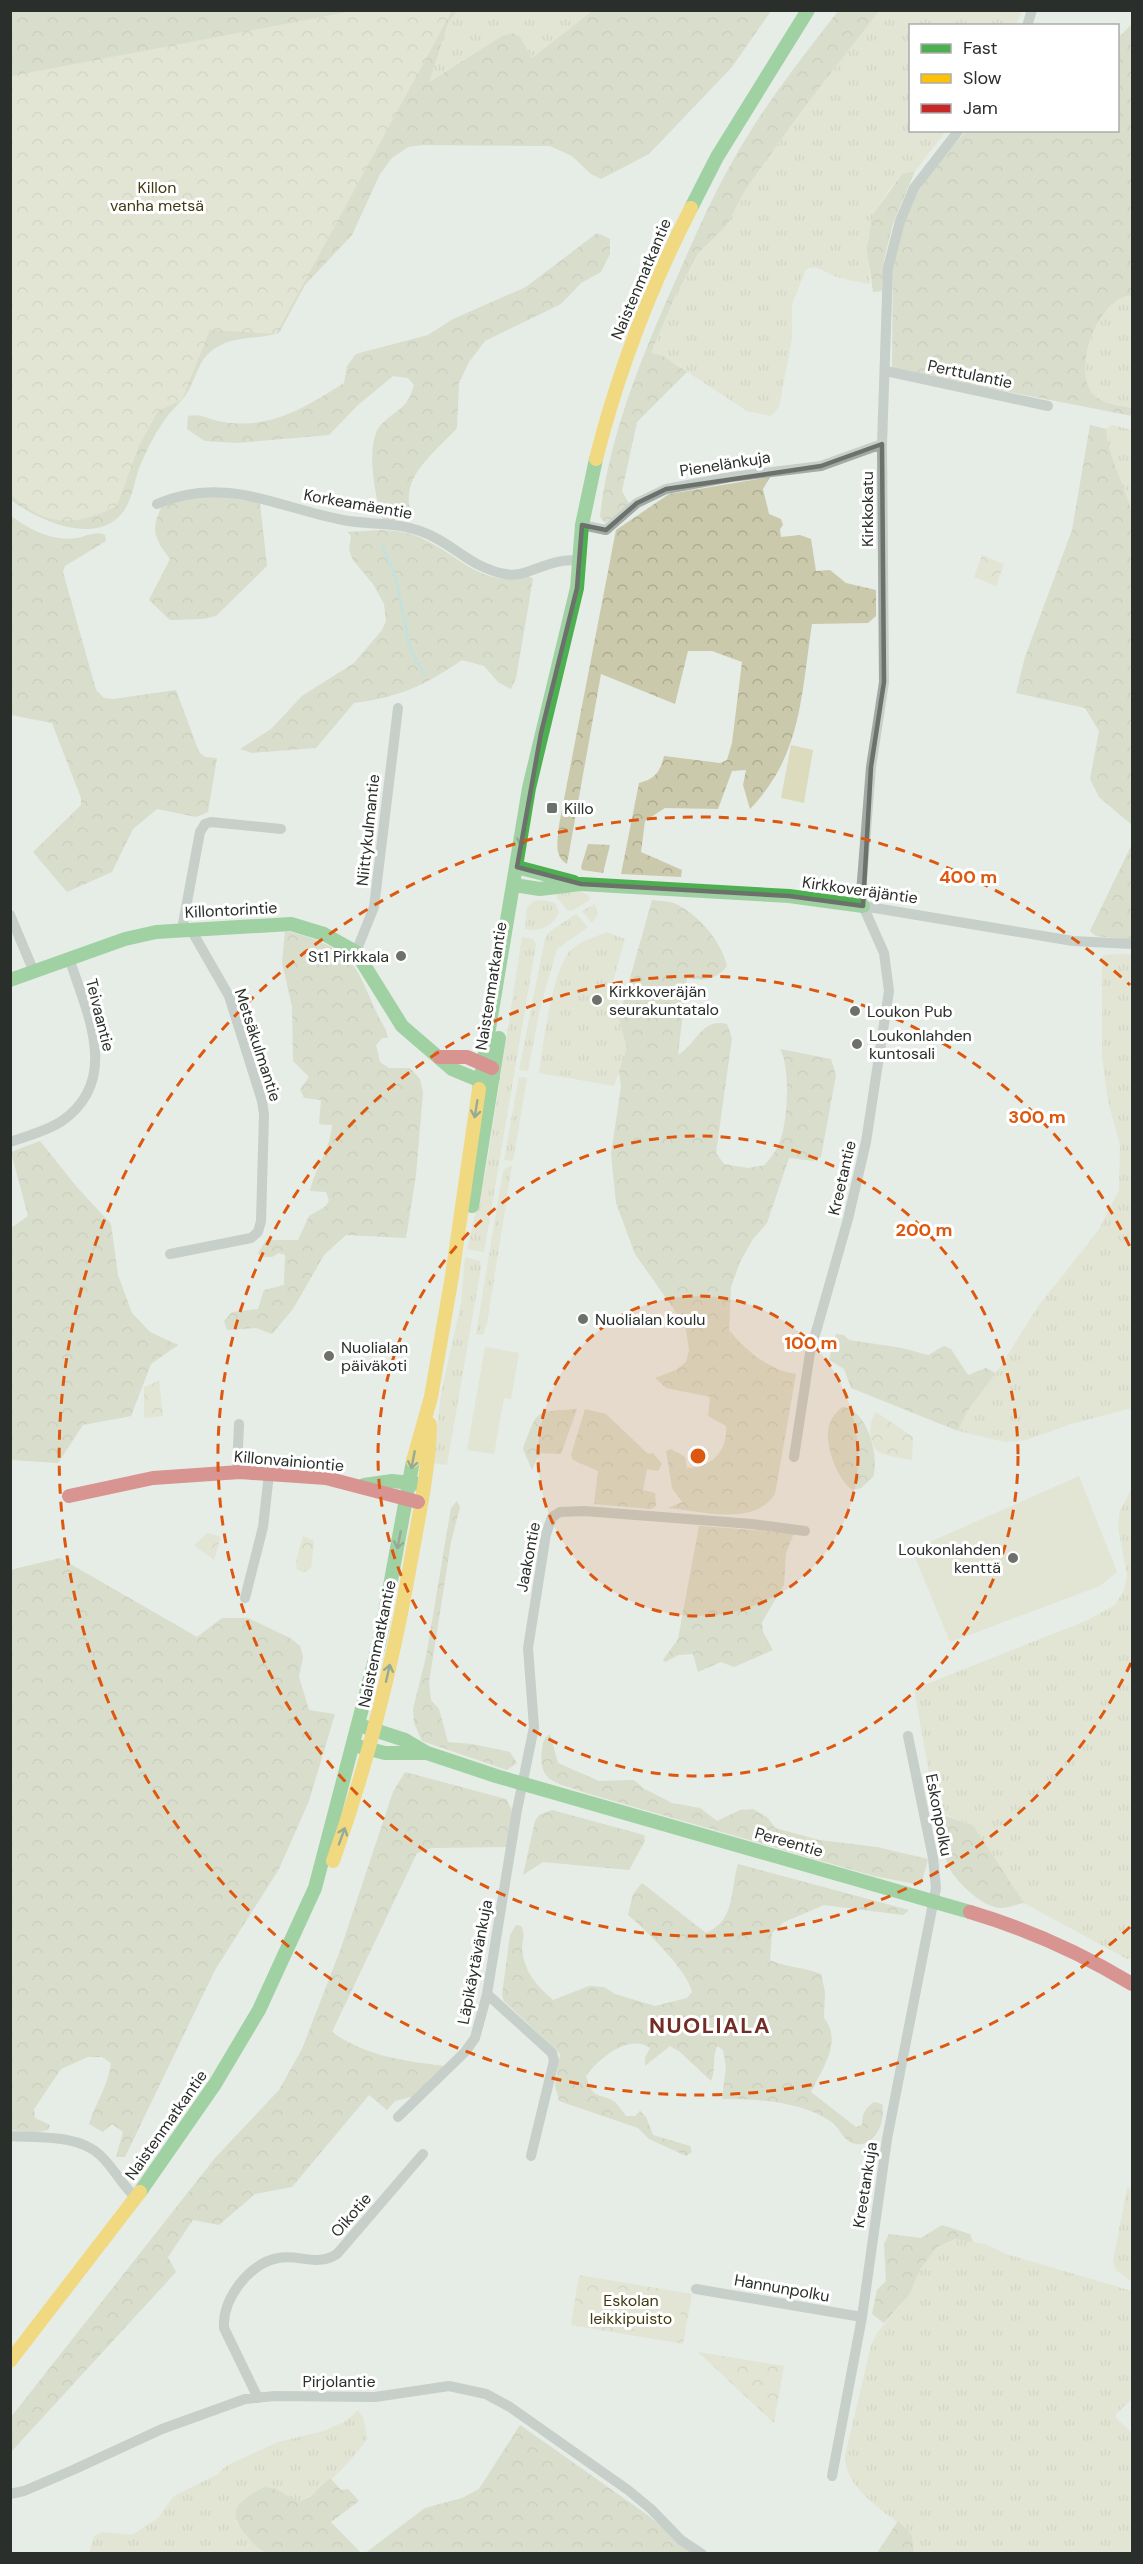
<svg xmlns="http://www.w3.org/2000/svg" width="1143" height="2564" viewBox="0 0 1143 2564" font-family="'DM Sans',sans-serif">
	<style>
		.grass { fill: url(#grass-tufts) }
		.forest { fill: url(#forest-crowns) }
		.park { fill: url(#park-crowns) }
		.pitch { fill: #dddbbe }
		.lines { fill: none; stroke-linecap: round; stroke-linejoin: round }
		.stream { stroke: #9fd1cf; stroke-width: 3 }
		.street { stroke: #a1aaa6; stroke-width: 10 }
		.fast { stroke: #4caf50; stroke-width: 14 }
		.slow { stroke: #ffc107; stroke-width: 14 }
		.jam { stroke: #c62828; stroke-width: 14 }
		.oneway { stroke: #365c38 }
		.marked { fill: none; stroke: #6c716c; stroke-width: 4.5; stroke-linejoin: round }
		.ring { fill: none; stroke: #de570e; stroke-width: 3; stroke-dasharray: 10 8 }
		.poi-dot { fill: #6c716c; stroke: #fff; stroke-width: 2 }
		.labels { text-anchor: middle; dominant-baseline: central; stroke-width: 6; stroke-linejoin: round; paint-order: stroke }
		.park-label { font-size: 16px; fill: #423b12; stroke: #fff }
		.street-label { font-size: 16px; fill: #2a2f2b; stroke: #fff }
		.poi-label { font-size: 16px; fill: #2a2f2b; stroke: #fff; text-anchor: start }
		.district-label { font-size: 22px; font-weight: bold; letter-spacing: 1.5px; fill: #732d28; stroke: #fff }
		.centre { fill: #de570e; stroke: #fff; stroke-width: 3 }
		.ring-label { font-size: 18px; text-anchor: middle; font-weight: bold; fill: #de570e; stroke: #fff; stroke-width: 6; stroke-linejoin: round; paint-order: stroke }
	</style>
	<defs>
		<pattern id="grass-tufts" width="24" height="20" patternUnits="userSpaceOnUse" patternTransform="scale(1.5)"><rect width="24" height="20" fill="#dddbbe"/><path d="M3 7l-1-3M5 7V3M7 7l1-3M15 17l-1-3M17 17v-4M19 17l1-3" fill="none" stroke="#bebca3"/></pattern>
		<pattern id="forest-crowns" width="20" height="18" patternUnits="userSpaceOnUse" patternTransform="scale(1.5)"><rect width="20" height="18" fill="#cbc9ab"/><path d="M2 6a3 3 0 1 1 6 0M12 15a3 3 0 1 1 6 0" fill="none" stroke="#aead93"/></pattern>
		<pattern id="park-crowns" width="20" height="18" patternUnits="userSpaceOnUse" patternTransform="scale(1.5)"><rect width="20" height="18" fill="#dddbbe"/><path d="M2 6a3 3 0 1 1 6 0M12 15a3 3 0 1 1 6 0" fill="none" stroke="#bebca3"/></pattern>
	</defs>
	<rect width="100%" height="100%" fill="#e6ece6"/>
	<path class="grass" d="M457,11H592L532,58L520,37L513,33L502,36L428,82L448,23Z
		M879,11H1022L1016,25L910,26V130L946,131L915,171L902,174C867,215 866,231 870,284C859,282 848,280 837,277C825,274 820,264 806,269L792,304V338L779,407L771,416L747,411L663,356L651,354L673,301L699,254L727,225L745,190L803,109Z
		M1125,295H1132V408C1117,405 1096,404 1088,387C1078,367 1095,319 1110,304C1114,300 1120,297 1125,295Z
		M1112,425L1132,430V513C1126,485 1106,458 1106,429Z
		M582,892L589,896L590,900L571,911L567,910L556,896L558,893Z
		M544,900L555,903L559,912C553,926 540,932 525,929L527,908L533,901Z
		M595,904L598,914L592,923L582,911Z
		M576,914L588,927L557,949L540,1008L528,1071L519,1070L545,939L549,932Z
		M607,932L625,939L613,981L628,1049L614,1086L539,1073C543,1045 552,971 570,951C579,942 595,937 607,932Z
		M522,937L533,939L536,944L484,1252L467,1249L486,1170Z
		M1115,954H1132V1408L1071,1424L1026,1440L1005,1442L958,1431L968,1410L996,1373L1039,1305L1098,1231L1119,1190L1120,1145L1108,1101L1102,1056V956Z
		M519,1077L527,1078L513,1161L504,1160Z
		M509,1166H512L487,1323L483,1335L476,1334L503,1171Z
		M465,1257L480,1261L481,1267L447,1465L433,1463L441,1394L461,1303Z
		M1132,1488V1959H1127L1024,1903L973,1825L944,1814L933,1795L914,1689L1088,1620L1115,1605L1124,1590L1127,1575L1118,1527L1120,1511Z
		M1127,2188L1132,2189V2282L1116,2270L1113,2261Z
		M956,2239L985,2244L1006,2254L1132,2291V2399L1116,2414V2418L1132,2433V2553H914L912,2535C889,2512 845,2492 845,2456L871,2346L877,2333L909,2295L921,2268L937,2247Z
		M358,2410L364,2420L367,2439C351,2462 325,2489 299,2502L264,2487L242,2500L236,2522L252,2542L268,2553L89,2554L94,2536L102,2532L132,2535L158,2518L174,2496L218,2474L226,2466L278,2442L324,2431L346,2421Z"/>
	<path class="forest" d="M11,11H457L448,23L429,82L502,36L513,33L520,37L532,58L592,11H771L732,67L649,154L601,179L591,174L572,156L550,146L423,145L408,147L392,158L380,174L352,235L305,285L279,333C254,341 228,333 206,356C198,365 194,382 187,393C181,403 170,411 164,421C155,433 148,448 142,461C134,478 134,497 123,512C97,547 37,520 11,500Z
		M838,11H879L803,109L745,190L727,225L698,254L673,301L651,353L663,356L687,372L637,422L622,491L631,507L605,523L600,517C609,434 644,351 678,275C698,229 719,182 745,140C772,95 806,53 838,11Z
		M1132,24V295C1100,296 1077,359 1088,386C1095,404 1117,405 1132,408V416L892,369L893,262L909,206L934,167L966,131L1118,130V38Z
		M915,171L893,223L884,260L882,291L873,292L867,250L872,216L902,174Z
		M597,233L610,239V254L601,272L581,283L561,304L485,341L469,362L459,383L457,428C436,452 397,478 412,515L389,522L383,520C375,499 365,444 380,426C396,408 407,411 414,385L408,378L393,376L358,405L329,435L237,443L205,441L187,429L188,416C202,413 209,420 223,422C270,430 306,407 344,383L347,366L356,354L428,335L453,319L526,287Z
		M1090,425L1106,429C1108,459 1125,484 1132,513V825L1099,797L1090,779L1099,731L1085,708L1016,693L1025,657L1072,530Z
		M770,477L763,489L769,514L781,519L783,525L780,529L781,537L800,535L811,539L816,571L830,570L846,583L876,590V616L868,623L812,624C801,695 802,755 750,809L743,785L746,770L732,771L718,809L665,808L645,821L641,852L682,870L681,877L621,874L639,783C655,779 660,772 664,756L720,763L727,760L732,743L742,662L712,651H688L675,704L601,674L567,864C553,856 558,839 559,825L616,530L669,494Z
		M201,493L260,503L267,566L216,616L203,619L170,620L149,600L170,559C153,536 150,529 164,502Z
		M10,515C28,529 53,542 77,538C86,536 96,531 105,535L106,541L65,566L63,572L96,690L104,698L113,699L176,690L199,752L205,757L217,758L208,812L196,817L157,809L133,829L112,872L67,892L33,852L81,805V798L52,723L11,715Z
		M382,530C396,531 410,532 423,539C462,557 481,588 529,576L533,579L516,678L511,689L498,682L484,666L462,660C424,686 400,697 354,703L316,748L252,753L240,749L271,729L302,696L354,663L382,630L386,621L384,604L373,584L353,560L349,550L351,536L348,532Z
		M588,844L610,845L603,873L582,870L581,867Z
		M1132,844V940L1096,936L1090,931Z
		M652,900C659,901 670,901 676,904C700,916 721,941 727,966C716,980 704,981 687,978L678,1055C698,1043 701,1018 727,1024L732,1038L716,1153L724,1164L748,1168L765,1165C769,1159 775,1153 778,1146C788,1127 791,1067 780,1049L831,1059L836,1075L821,1157L814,1161L789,1158L767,1223L753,1239L740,1262L731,1287L729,1330C745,1350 770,1371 796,1374L775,1494C753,1527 703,1511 668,1508L682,1502L672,1488L666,1451L671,1449L685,1457L687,1468C712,1467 728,1451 726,1426L708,1416L710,1397L666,1388L655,1378L676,1370L686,1362L689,1350L686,1330L673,1308L635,1254L616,1203L611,1154L621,1087L619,1071L627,1049L619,1017Z
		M285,931C310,936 343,947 357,971C368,990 374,1011 386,1030L388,1038H382L376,1045L380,1062L389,1068H410L420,1079L423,1092L416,1175L406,1238L346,1235L324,1255L293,1309L272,1334L256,1328L227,1330L224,1321L232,1312L258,1309L264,1290L284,1285L285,1255L279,1253L272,1257H261L258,1253L266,1240H298L309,1216L326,1206L329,1200L326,1192L310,1191C315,1168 331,1148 332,1125L319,1124L321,1100L304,1098L300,1089L309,1077L293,1061L292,1006L282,963Z
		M40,1141L76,1186L111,1224L118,1275L132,1313L150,1332L178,1345L151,1364L131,1416L83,1425L58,1463L11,1460V1228L28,1216L11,1152Z
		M836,1334L844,1335L849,1340L902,1348L928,1355L944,1346L951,1349L968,1375L986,1368L996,1373L968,1410L958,1431L851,1388L844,1369L829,1360Z
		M842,1407C867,1408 880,1457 873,1477L861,1488L853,1490C838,1482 826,1447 828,1431C829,1421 835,1413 842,1407Z
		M577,1409L561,1454L540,1453L532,1470L523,1449C538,1408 534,1412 577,1409Z
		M585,1409L606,1414L648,1454L653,1453L662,1464L658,1471L647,1469L643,1490L655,1493L656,1506L651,1509L594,1504L598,1471L573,1460L571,1455Z
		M457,1501L460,1507L451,1542L429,1682L431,1700L439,1709L448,1742L472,1744L510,1752L517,1763L507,1770L422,1741L414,1723L413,1709L426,1657L451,1508Z
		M699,1526L794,1533L786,1553L784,1585L762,1622L763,1632L773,1650L734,1667L721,1662L698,1672L693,1654L679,1655L665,1662L663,1660L678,1639Z
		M60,1558L197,1637L222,1618H248L290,1638L300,1646L303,1657L299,1677L309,1710L335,1714L309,1801L279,1869L215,1970L125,2157H116L123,2132L112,2124L103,2132L89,2124C95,2104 109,2084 111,2063L102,2057H88L61,2069L34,2109L35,2118L50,2125L48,2130L35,2133L11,2130L10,1570Z
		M550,1734L558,1763L599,1781L634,1780L643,1788L672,1803L700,1808L717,1821L740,1810L753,1809L768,1818L775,1828L819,1840L877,1847L928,1859L921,1885L874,1876L586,1793C560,1783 537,1784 542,1750C543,1743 543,1738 550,1734Z
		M405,1772L506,1799L513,1812L507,1847L432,1848L417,1853L332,2032C365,2056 404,2061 444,2066L414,2096L395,2101L387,2110L369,2095L292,2187L255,2194L219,2225L193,2220L168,2257L176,2272L11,2452V2417L215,2158L279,2090L302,2049L341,1948L393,1792Z
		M552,1810L644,1835L645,1841L629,1870L543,1862L523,1875L535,1821L539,1815Z
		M937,1813L973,1825L1024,1903C1017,1904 1009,1908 1001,1908C984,1908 957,1883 950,1869C942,1853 940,1831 937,1813Z
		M738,1864L909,1910L903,1915L824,1905L784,1922L772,1933L770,1960C787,1968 804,1967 821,1974L825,1992L824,2018C843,2041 822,2069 811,2092L856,2127L862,2125C862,2113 865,2109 874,2102L882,2104C886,2120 876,2147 856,2144C843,2142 841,2129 833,2123C803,2101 757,2099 722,2099L726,2067L723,2050L717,2046C712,2058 716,2070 711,2081L680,2052L670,2046L645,2066V2058L650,2048C629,2033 598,2059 586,2076C593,2104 604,2091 617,2104C620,2108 623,2112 626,2116H635L640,2111L646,2117L653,2135L690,2146L692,2152L686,2156L649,2139L638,2128L559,2101L555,2085L560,2054L504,2001L502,1995L510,1935L516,1925L521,1926C526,1934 522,1941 522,1949C524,1972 537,1986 553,2000L589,1986L604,1987L615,1994L655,2006L687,1998L692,1992C688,1971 645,1929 628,1915L633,1894L642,1883L706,1933C736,1920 730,1890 738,1864Z
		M942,2225L970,2234L973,2242L955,2239L937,2247L921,2268L909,2295L884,2323L872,2314L877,2290L886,2281L884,2244L889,2234L921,2238Z
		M520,2425L649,2516L693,2554H364L425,2508L462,2498L479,2489Z
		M330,2478L341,2490L348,2489L359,2501L331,2522L361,2553C344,2554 279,2557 267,2553C259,2550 251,2541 246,2535C224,2509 241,2500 264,2487L275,2489L299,2502L311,2496Z
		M898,2521L912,2535L914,2553H877Z"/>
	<path class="park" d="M358,10L452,11L276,334L210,330L182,400L158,411L139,446L117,506C74,527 47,528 10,494L11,76Z
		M982,555L1004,564L996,586L974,577Z
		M159,1381L163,1416L144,1418V1387Z
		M876,1412L913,1437L912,1460C905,1459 883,1455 879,1452C868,1444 868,1422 876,1412Z
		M208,1533L221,1537L214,1560L194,1545Z
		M303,1536L314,1541L311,1568L304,1572L297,1570L296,1562Z
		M579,2275L692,2294L683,2344L571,2325Z
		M698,2352L784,2366L774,2423Z"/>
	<path class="pitch" d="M791,745L813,750L804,803L781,798Z
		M485,1347L519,1353L511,1399L504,1398L494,1454L467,1450Z
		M1079,1476L1117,1572L1100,1586L950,1642L912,1550Z
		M612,2288L683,2299L677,2336L606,2325Z"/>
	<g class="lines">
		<path class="stream" d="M383,546L396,579L410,648L424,675"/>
		<path class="street" d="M1027,26L1032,10
			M886,371L1048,406
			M157,504C224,475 276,507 343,520C369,525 396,522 420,531C453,542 468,567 505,574C528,579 549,556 580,561
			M582,525L606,530L637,503L666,489L731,477L821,466L882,444
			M863,906L1073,941L1132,944
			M10,915L34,972
			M182,929L200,832L205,824L211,822L281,829
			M356,952L374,907L398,708
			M10,1142C27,1136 47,1131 62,1121C121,1080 87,1013 69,958
			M170,1254L251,1238L258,1232L261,1221L264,1114L262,1101L229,996L190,928
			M794,1457L810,1353L848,1219L866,1142L889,991L884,953L863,906L861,893L871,767L884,682L882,444L888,268L900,221L914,188L959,130
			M237,1471L239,1424
			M245,1598L263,1527L269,1474
			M487,1994L552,2053L554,2061L531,2156
			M398,2117L465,2052L475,2038L487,1994L517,1810L534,1727L528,1648L546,1534L552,1517L560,1512L584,1511L752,1524L805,1531
			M10,2136C38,2138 78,2134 100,2155C114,2168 121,2184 136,2198
			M696,2289L862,2317
			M258,2398L224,2328C222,2300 248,2264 278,2258C299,2254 317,2267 337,2254L423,2154
			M832,2476L862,2317L887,2139L936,1888L933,1858L908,1736
			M10,2494L24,2491L73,2470L162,2429L245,2399L275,2396L375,2397L449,2386L486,2394L510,2407L628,2490L651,2509L681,2540L702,2554"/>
		<path class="fast" d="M691,208L717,157L808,10
			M517,867L574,882
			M514,885L540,889L581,884L789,896L863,906
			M10,980L125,939L156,932L291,924L324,934L356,952L402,1026L452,1069L481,1081L493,1078
			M479,1089L529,788L577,588L582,525L596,459
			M472,1206L499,1038
			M364,1485L392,1481L420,1484
			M362,1726L405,1740L427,1753L496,1776L970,1912
			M357,1746L385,1753H427
			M140,2192L215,2084L259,2010L315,1888L380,1640L413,1461"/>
		<path class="slow" d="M596,459C618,372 650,288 691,208
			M413,1461L431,1397L452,1276L479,1089
			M333,1861C368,1763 393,1663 411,1560C419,1515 429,1470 430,1424
			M10,2361L140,2192"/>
		<path class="jam" d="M439,1057H467L492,1068
			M69,1496L153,1478L240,1472L326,1478L418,1502
			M970,1912C1027,1929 1081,1953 1132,1984"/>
	</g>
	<defs><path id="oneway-shaft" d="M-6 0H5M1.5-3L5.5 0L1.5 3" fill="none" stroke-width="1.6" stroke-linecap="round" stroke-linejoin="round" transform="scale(1.5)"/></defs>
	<g class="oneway">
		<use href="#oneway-shaft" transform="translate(522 837) rotate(99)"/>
		<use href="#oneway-shaft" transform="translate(476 1109) rotate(99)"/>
		<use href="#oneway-shaft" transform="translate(413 1460) rotate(101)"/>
		<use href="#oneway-shaft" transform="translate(399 1540) rotate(101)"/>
		<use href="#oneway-shaft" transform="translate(388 1673) rotate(-77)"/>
		<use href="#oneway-shaft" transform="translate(342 1836) rotate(-70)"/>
	</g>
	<path d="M0 0H1143V2564H0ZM882,444L884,682L871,767L863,906L789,896L581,884L517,867L541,733L577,588L582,525L606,530L637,503L666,489L821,466Z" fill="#e6ece6" fill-opacity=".55" fill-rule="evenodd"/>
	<path class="marked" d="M882,444L884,682L871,767L863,906L789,896L581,884L517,867L541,733L577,588L582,525L606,530L637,503L666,489L821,466Z"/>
	<circle cx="698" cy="1456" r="160" fill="#de570e" fill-opacity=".12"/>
	<g class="ring">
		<circle cx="698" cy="1456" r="160"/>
		<circle cx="698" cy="1456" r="320"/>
		<path d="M1131 1663A480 480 0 1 1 1131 1249"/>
		<path d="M1130 1927A639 639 0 1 1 1130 985"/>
	</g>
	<g class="poi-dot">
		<rect x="546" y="802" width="12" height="12" rx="3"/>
		<circle cx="401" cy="956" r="6"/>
		<circle cx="597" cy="1000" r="6"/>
		<circle cx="855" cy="1011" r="6"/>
		<circle cx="857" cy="1044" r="6"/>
		<circle cx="583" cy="1319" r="6"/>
		<circle cx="329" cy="1356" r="6"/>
		<circle cx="1013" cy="1558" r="6"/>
	</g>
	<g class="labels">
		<g class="park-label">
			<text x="157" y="187">Killon<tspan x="157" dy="18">vanha metsä</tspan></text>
			<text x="631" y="2300">Eskolan<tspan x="631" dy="18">leikkipuisto</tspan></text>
		</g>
		<g class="street-label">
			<text transform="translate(641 279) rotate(-67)">Naistenmatkantie</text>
			<text transform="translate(970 374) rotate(12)">Perttulantie</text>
			<text transform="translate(725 464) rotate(-9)">Pienelänkuja</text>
			<text transform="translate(358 504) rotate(10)">Korkeamäentie</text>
			<text transform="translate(867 509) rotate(-90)">Kirkkokatu</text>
			<text transform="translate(368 830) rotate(-84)">Niittykulmantie</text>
			<text transform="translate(860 890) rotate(8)">Kirkkoveräjäntie</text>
			<text transform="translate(231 910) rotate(-3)">Killontorintie</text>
			<text transform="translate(491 986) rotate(-81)">Naistenmatkantie</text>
			<text transform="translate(100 1015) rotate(76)">Teivaantie</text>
			<text transform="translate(258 1045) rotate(72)">Metsäkulmantie</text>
			<text transform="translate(842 1178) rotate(-77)">Kreetantie</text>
			<text transform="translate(289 1461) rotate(5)">Killonvainiontie</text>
			<text transform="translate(528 1557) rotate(-79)">Jaakontie</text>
			<text transform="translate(377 1644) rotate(-78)">Naistenmatkantie</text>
			<text transform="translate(939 1815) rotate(79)">Eskonpolku</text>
			<text transform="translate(789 1842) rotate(16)">Pereentie</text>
			<text transform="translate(475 1962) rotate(-79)">Läpikäytävänkuja</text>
			<text transform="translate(166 2125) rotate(-55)">Naistenmatkantie</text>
			<text transform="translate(865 2185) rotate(-81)">Kreetankuja</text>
			<text transform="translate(351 2215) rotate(-49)">Oikotie</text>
			<text transform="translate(782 2288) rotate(10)">Hannunpolku</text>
			<text x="339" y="2381">Pirjolantie</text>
		</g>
		<g class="poi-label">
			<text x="564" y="808">Killo</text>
			<text x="389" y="956" text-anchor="end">St1 Pirkkala</text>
			<text x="609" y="991">Kirkkoveräjän<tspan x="609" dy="18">seurakuntatalo</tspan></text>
			<text x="867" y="1011">Loukon Pub</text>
			<text x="869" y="1035">Loukonlahden<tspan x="869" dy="18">kuntosali</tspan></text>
			<text x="595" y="1319">Nuolialan koulu</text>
			<text x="341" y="1347">Nuolialan<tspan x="341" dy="18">päiväkoti</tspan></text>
			<text x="1001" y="1549" text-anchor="end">Loukonlahden<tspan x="1001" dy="18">kenttä</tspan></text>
		</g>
		<g class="district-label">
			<text x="710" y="2025">NUOLIALA</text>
		</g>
	</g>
	<circle cx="698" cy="1456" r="9" class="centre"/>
	<g class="ring-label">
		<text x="968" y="883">400 m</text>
		<text x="1037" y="1123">300 m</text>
		<text x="924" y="1236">200 m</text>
		<text x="811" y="1349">100 m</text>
	</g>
	<rect width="1143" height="2564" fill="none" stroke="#2a2f2b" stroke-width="24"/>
	<rect x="909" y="24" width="210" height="108" fill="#ffffff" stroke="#aaacaa" stroke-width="1.5"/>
	<rect x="921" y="44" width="30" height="9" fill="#4caf50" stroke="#aaacaa" stroke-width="1.5"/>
	<text x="963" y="54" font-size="18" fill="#2a2f2b">Fast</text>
	<rect x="921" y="74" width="30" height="9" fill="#ffc107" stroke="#aaacaa" stroke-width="1.5"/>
	<text x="963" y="84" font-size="18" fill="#2a2f2b">Slow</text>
	<rect x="921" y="104" width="30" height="9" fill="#c62828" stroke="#aaacaa" stroke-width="1.5"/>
	<text x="963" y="114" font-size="18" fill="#2a2f2b">Jam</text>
</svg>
